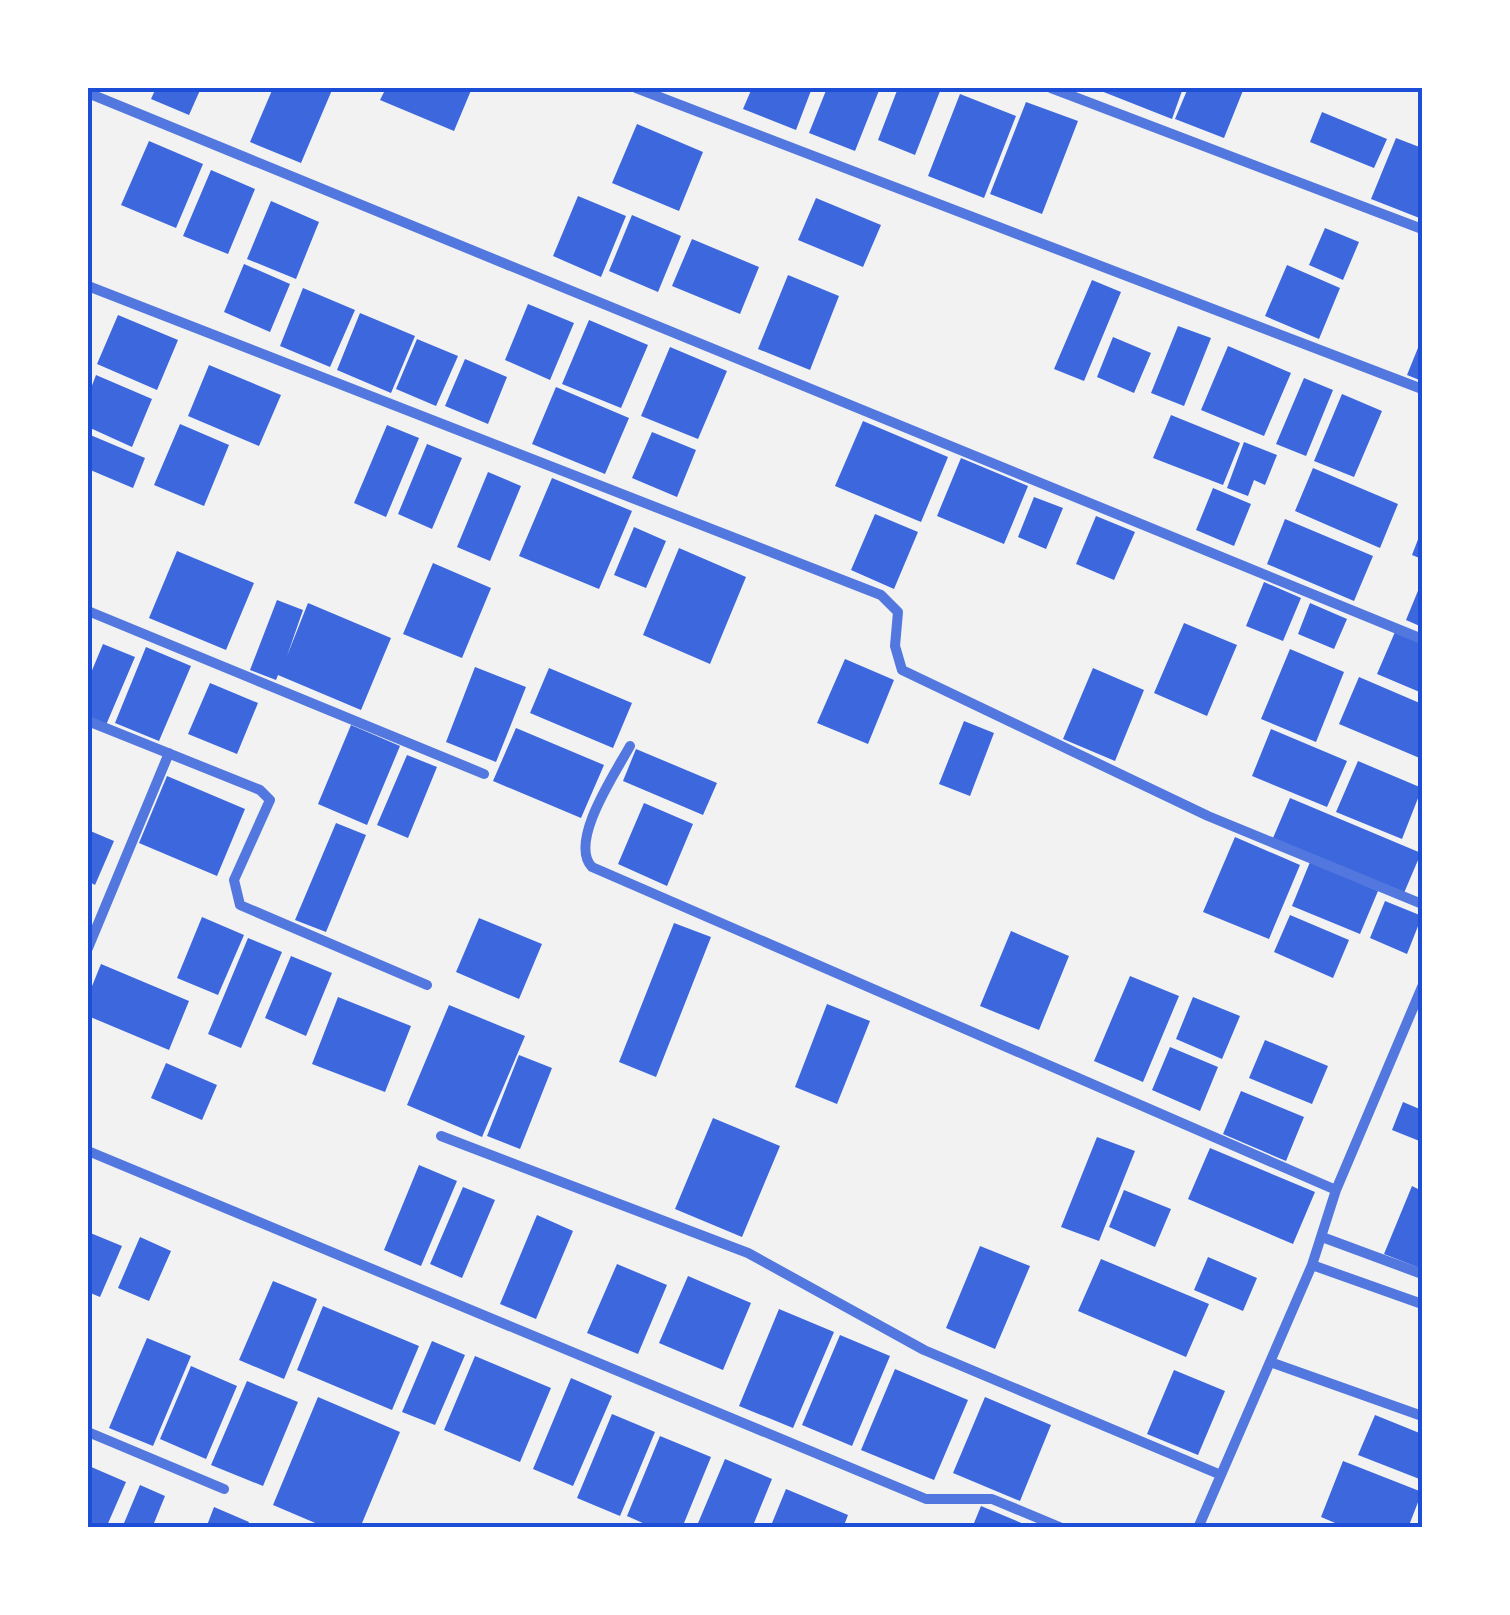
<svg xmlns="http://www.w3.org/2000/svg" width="1510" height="1615" viewBox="0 0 1510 1615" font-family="'Roboto Serif',serif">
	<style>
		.building { fill: #3d67dc }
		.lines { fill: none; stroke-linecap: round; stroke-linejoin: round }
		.minor { stroke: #5277de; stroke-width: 10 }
		.neatline { fill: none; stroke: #1d4ed8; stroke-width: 4 }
	</style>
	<rect width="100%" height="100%" fill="#f2f2f2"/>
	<path class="building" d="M156,88H201L189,115L151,99Z
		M273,88L332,90L301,163L250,142Z
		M386,88H472L454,131L380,100Z
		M752,88H812L796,130L743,109Z
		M827,88H880L855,151L809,133Z
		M898,88L940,91L915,155L878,140Z
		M1102,88H1183L1172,119L1101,91Z
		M1188,88H1244L1224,138L1175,119Z
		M960,94L1016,116L984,198L928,176Z
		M1026,102L1078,121L1042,214L990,194Z
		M1322,112L1387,139L1374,168L1310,142Z
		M637,124L703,152L679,211L612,183Z
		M1396,138L1422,148V219L1371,199Z
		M149,141L203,164L176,228L121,205Z
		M211,170L255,189L228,254L183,236Z
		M578,196L626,216L601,277L553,256Z
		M816,198L881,225L863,267L798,240Z
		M271,201L319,222L296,279L247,259Z
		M632,215L681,236L658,292L609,271Z
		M1325,228L1359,242L1343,280L1309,265Z
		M692,239L759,267L740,314L672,286Z
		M244,264L290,284L270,332L224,312Z
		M1287,265L1340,288L1319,339L1265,316Z
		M788,275L839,296L810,370L758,349Z
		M1092,280L1121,292L1084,381L1054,369Z
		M303,288L355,310L330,367L280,346Z
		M528,304L574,323L550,380L505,360Z
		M360,313L415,336L391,393L337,370Z
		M118,315L178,340L157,390L97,364Z
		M589,320L648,345L621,408L562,384Z
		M1178,326L1211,338L1184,406L1151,393Z
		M1113,337L1151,353L1134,393L1097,377Z
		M1422,338V381L1407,375Z
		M417,339L458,356L436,406L396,389Z
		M1228,346L1291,373L1264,436L1201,410Z
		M670,347L727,371L698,439L641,416Z
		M465,359L507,377L488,424L445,406Z
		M209,365L281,395L259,446L188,416Z
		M96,375L152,399L132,447L88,427V396Z
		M1304,378L1333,390L1306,456L1276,444Z
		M556,387L629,418L605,474L532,444Z
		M1342,394L1382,411L1354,477L1314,461Z
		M1171,415L1240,443L1223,485L1153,458Z
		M863,421L948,457L921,522L835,486Z
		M180,424L229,445L204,506L154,485Z
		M387,425L419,438L386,517L354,503Z
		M652,432L696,450L677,497L632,478Z
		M88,434L145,458L133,488L88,469Z
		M1244,442L1277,455L1265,485L1254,480L1248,496L1227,488Z
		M427,444L462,458L432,529L398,514Z
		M961,458L1028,486L1004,544L937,516Z
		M1313,468L1398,504L1380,548L1295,511Z
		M488,472L521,486L490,561L457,547Z
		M552,478L632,511L599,589L519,556Z
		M1213,488L1251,504L1234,546L1196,530Z
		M1034,497L1063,508L1046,549L1018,537Z
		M875,514L918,532L894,589L851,570Z
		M1096,516L1135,532L1114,580L1076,564Z
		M1285,519L1373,556L1354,601L1267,564Z
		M634,527L666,541L646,588L614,575Z
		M1422,529V559L1412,555Z
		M679,548L746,577L710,664L643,635Z
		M177,551L254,583L226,650L149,618Z
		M433,563L491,588L462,658L403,634Z
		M1422,581V627L1406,620Z
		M1264,582L1301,598L1283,641L1246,626Z
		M277,600L303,610L287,656L308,603L391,638L361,710L278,675L276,680L250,670Z
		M1310,603L1347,619L1334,649L1298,634Z
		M1184,623L1237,645L1207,716L1154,693Z
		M1395,632L1422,643V693L1377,674Z
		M103,644L135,657L106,725L88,717V680Z
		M146,647L191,666L159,741L115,723Z
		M1290,649L1344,672L1316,742L1261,719Z
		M845,659L894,680L868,744L817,723Z
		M475,667L526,687L496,762L446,742Z
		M549,668L632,703L613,748L530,713Z
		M1093,668L1144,690L1115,761L1063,739Z
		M1359,677L1422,704V759L1339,724Z
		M210,683L258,703L237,754L188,734Z
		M964,721L994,733L970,796L939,784Z
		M351,725L400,746L367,825L318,804Z
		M516,728L604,765L581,818L493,781Z
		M1271,729L1347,761L1327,807L1252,776Z
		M636,749L717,783L703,815L623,781Z
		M407,755L437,767L408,838L377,825Z
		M1358,761L1422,788L1402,839L1336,812Z
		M167,776L245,809L217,876L139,843Z
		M1290,798L1421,853L1404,893L1273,838Z
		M644,803L693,824L667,886L618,864Z
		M336,823L366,835L326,932L295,920Z
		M88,830L114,841L95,885L88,881Z
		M1235,837L1300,865L1269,939L1203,912Z
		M1310,862L1378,891L1360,934L1292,906Z
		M1385,901L1422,916L1407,954L1370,938Z
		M1290,915L1349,940L1333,978L1274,952Z
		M202,917L244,935L218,995L177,978Z
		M479,918L542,944L519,999L456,972Z
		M674,923L711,937L656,1077L619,1062Z
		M1011,931L1069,956L1039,1030L980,1006Z
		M248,938L282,952L241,1048L208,1034Z
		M291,956L332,973L306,1036L265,1018Z
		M101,964L189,1001L169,1050L88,1016V996Z
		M1130,976L1179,996L1143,1082L1094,1061Z
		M338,997L411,1026L385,1092L312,1064Z
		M1193,997L1240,1016L1222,1059L1176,1039Z
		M827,1004L870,1021L837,1104L795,1087Z
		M449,1005L525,1036L482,1137L407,1105Z
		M1265,1040L1328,1066L1312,1104L1249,1078Z
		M1170,1047L1218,1067L1200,1111L1152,1090Z
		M519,1055L552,1068L520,1149L487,1136Z
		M166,1063L217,1085L202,1120L151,1098Z
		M1241,1091L1304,1117L1286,1161L1223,1134Z
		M1403,1102L1422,1110V1142L1392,1130Z
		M713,1118L780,1146L742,1237L675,1209Z
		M1097,1137L1135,1151L1099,1241L1061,1227Z
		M1210,1148L1315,1192L1293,1244L1188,1199Z
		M419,1165L457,1181L421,1266L384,1250Z
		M1412,1186L1422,1191V1269L1384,1254Z
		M463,1187L495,1200L462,1278L430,1264Z
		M1124,1190L1171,1209L1155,1247L1109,1227Z
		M537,1215L573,1231L536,1319L500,1304Z
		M88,1232L122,1246L100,1297L88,1292Z
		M140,1237L171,1251L149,1301L118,1288Z
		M980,1246L1030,1266L995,1349L946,1328Z
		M1208,1257L1257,1278L1243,1311L1194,1290Z
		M1101,1259L1209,1304L1186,1357L1078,1311Z
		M617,1264L667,1285L638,1354L587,1333Z
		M688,1276L751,1303L723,1370L659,1343Z
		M273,1281L317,1299L284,1379L239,1360Z
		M323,1306L419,1346L392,1410L297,1370Z
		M779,1309L834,1332L793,1428L739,1406Z
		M840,1335L890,1356L852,1446L802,1425Z
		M147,1338L191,1356L153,1446L109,1428Z
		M432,1341L465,1355L435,1425L402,1412Z
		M475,1356L551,1388L520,1462L444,1430Z
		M191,1366L237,1386L206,1459L160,1439Z
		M895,1369L968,1400L934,1480L861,1450Z
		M1174,1370L1225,1391L1198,1455L1147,1434Z
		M571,1378L612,1396L573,1486L533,1469Z
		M247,1381L298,1402L263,1486L211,1465Z
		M318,1397L400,1432L360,1528H327L273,1505Z
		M985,1397L1051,1425L1020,1501L953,1473Z
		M612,1414L655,1432L620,1516L577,1498Z
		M1375,1415L1422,1434V1480L1358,1455Z
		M660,1436L711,1457L682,1528H654L627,1516Z
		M725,1459L772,1479L752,1528H696Z
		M1343,1461L1422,1492L1408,1528H1347L1321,1517Z
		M89,1466L126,1482L106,1528H88Z
		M140,1485L165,1496L152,1528H122Z
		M786,1489L848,1515L843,1528H770Z
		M981,1506L1031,1527V1528H972Z
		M214,1507L249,1522L246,1528H206Z"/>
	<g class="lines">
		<path class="minor" d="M636,88L1422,389
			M1051,88L1422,229
			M88,93L1422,639
			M88,286L881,595L898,612L895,646L902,670L1208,816L1422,904
			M88,611L484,774
			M88,721L260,790L270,800L234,880L240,905L427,985
			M630,746C616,772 568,842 592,867L1336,1190
			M88,948L169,753
			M441,1136L748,1253L924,1350L1221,1475
			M88,1151L926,1499H992L1062,1528
			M1322,1237L1422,1274
			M1312,1265L1422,1304
			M1270,1362L1422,1416
			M88,1432L224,1489
			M1198,1528L1312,1265L1336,1190L1422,987"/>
	</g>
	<rect width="1510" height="1615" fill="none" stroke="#ffffff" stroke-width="180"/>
	<rect x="90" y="90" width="1330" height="1435" class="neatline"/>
</svg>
